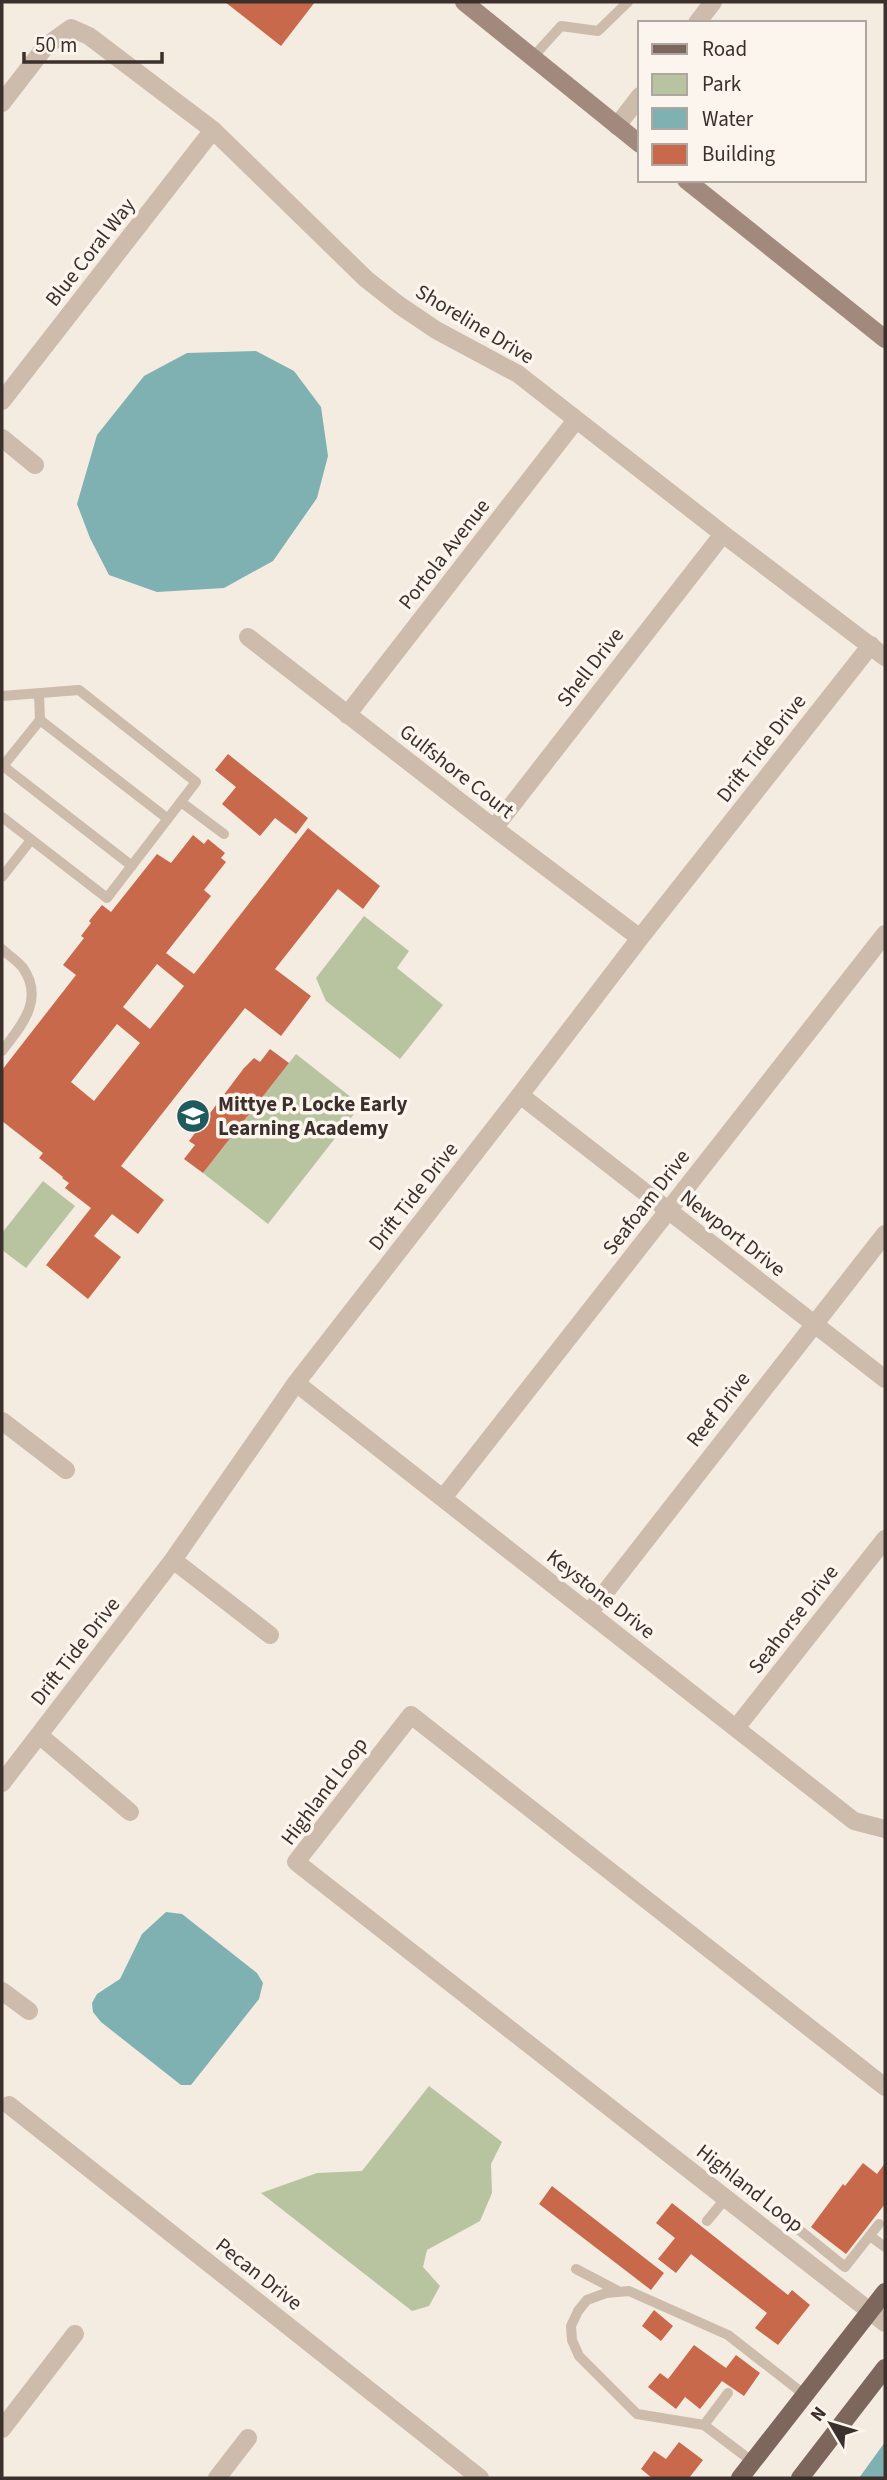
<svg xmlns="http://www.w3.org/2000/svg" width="887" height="2480" viewBox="0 0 887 2480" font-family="'Source Sans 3',sans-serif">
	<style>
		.green { fill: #b8c4a0 }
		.water { fill: #7fb0b2 }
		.building { fill: #c8694b; fill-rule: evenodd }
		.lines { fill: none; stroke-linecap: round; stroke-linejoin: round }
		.service { stroke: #cdbbac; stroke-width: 10 }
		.minor { stroke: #cdbbac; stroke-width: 18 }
		.secondary { stroke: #a18a7d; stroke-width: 18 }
		.primary { stroke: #7d675c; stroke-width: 18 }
		.labels { text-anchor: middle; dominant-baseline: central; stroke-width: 7; stroke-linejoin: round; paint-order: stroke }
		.street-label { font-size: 21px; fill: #3b302b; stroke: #fbf5ee }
		.poi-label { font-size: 21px; font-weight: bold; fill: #3b302b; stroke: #fbf5ee; text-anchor: start }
	</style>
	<rect width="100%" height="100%" fill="#f4ebe1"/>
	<path class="green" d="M364,916L409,951L397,968L443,1005L400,1059L326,1001L316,978Z
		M296,1054L361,1105L268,1224L203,1173Z
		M43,1181L75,1206L26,1268L2,1250V1233Z
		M429,2086L502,2142L491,2164L492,2193L480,2221L427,2250L423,2267L440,2286L429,2306L412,2311L261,2193L317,2173L362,2171Z"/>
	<path class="water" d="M256,351L294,371L321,407L328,456L317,498L273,561L224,588L157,592L109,575L90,538L77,504L97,435L144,376L187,353Z
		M166,1912L182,1914L257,1973L263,1983L259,1999L191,2085H181L101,2022L93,2012L92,2003L97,1994L120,1979L142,1934Z
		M885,2442V2478H859Z"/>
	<path class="building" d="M225,2H315L281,46Z
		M228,754L308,818L296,834L275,818L260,836L222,804L236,787L215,770Z
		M308,828L380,886L363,909L338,889L275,969L311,996L281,1036L245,1008L121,1166L164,1200L138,1234L112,1214L94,1236L121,1257L88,1299L46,1265L91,1208L65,1188L69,1183L62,1178L63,1177L39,1158L43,1153L2,1121V1070L76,975L63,965L84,938L81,936L91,923L89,921L102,905L111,912L157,854L171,863L193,835L204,844L208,839L225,853L221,858L226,862L204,890L211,896L166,953L194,974ZM157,964L184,986L150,1029L123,1007ZM117,1024L140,1043L94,1101L71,1082Z
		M270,1049L289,1063L203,1173L184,1159L195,1145L189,1141L244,1068L254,1058L260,1062Z
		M863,2163L877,2174L885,2163V2204L846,2254L811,2227L843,2184L845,2186Z
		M552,2186L664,2273L651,2290L539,2204Z
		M672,2203L788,2295L792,2290L810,2305L778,2345L755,2328L767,2313L691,2254L676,2273L658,2259L675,2238L656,2223Z
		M654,2310L673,2326L661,2341L642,2326Z
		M694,2345L726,2368L736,2355L760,2373L744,2396L722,2381L700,2409L685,2397L676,2409L648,2387L660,2373L668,2379Z
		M679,2442L703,2460L689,2478H652L641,2469L654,2451L666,2459Z"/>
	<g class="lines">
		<path class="service" d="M533,57L561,26L598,31L628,2
			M39,694L40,720L3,766L132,866
			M2,696L79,690L196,782L107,898L2,817
			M40,720L168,819
			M181,802L224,834
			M2,877L31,840
			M2,949C8,955 18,961 23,968C45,1000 21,1026 2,1051
			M707,2221L726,2198
			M798,2229L845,2267L879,2224
			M870,2236L885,2247
			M576,2269L618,2291
			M704,2425L728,2393
			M753,2462L704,2425L637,2414L579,2356L572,2340L571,2326L578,2311L587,2300L606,2293L629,2291L728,2335L805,2395"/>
		<path class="minor" d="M697,23L713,2
			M2,103L46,46L71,28L89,36L213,130L366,279L399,305L436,330L518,374L723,534L885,657
			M617,126L640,96
			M2,401L213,130
			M2,438L35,465
			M248,637L494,828L640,938
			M347,715L576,420
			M494,828L723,534
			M520,1095L885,1379
			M296,1383L854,1821L885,1829
			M2,1421L66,1470
			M443,1498L885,934
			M173,1560L270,1635
			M589,1613L885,1234
			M736,1728L885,1539
			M39,1735L130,1812
			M2,1783L173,1560L296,1383L520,1095L640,938L871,645
			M2,1991L29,2011
			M885,2087L411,1715L296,1862L885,2323
			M9,2105L480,2478
			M2,2429L75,2334
			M217,2478L248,2438"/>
		<path class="secondary" d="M464,2L640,144
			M686,180L885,339"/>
		<path class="primary" d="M740,2478L885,2292
			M800,2478L885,2368"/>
	</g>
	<defs>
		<g id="school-disc" transform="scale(1.75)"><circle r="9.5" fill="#1f5a5e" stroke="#fbf5ee"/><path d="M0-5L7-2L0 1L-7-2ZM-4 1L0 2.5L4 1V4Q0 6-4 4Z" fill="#fff"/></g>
	</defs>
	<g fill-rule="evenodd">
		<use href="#school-disc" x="193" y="1116"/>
	</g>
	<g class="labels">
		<g class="street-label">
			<text transform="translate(90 252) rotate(-52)">Blue Coral Way</text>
			<text transform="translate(475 324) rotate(31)">Shoreline Drive</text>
			<text transform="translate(444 554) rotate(-52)">Portola Avenue</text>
			<text transform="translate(590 667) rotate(-52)">Shell Drive</text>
			<text transform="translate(761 748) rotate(-52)">Drift Tide Drive</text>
			<text transform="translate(457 771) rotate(38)">Gulfshore Court</text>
			<text transform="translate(413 1196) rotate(-52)">Drift Tide Drive</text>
			<text transform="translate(646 1202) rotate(-52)">Seafoam Drive</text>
			<text transform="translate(733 1233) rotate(38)">Newport Drive</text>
			<text transform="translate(718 1409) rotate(-52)">Reef Drive</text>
			<text transform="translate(601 1594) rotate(38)">Keystone Drive</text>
			<text transform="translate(793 1619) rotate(-52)">Seahorse Drive</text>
			<text transform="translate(75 1651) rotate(-52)">Drift Tide Drive</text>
			<text transform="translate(324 1791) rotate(-53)">Highland Loop</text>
			<text transform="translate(750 2188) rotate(38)">Highland Loop</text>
			<text transform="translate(259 2274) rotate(38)">Pecan Drive</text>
		</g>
		<g class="poi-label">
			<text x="218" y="1104">Mittye P. Locke Early<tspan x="218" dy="24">Learning Academy</tspan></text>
		</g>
	</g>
	<rect width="887" height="2480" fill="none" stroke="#3b302b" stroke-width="7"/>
	<rect x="638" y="21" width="228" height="161" fill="#fbf5ee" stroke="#aea6a0" stroke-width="2"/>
	<rect x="652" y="44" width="35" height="10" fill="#7d675c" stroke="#aea6a0" stroke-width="2"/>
	<text x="702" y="56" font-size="21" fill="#3b302b">Road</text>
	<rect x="652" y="74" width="35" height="21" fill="#b8c4a0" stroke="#aea6a0" stroke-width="2"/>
	<text x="702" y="91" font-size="21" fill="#3b302b">Park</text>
	<rect x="652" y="108" width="35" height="21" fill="#7fb0b2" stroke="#aea6a0" stroke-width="2"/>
	<text x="702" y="126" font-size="21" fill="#3b302b">Water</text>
	<rect x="652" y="144" width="35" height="21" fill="#c8694b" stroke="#aea6a0" stroke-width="2"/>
	<text x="702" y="161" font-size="21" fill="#3b302b">Building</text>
	<g transform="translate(831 2424) rotate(308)" stroke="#fbf5ee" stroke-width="5" paint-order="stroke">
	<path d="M0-5L12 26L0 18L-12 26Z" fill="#3b302b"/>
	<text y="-10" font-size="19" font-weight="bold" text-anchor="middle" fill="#3b302b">N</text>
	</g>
	<path d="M24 52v10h138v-10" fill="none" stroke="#3b302b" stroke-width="3.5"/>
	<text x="35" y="52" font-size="21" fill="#3b302b" stroke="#fbf5ee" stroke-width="5" paint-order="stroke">50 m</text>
</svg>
